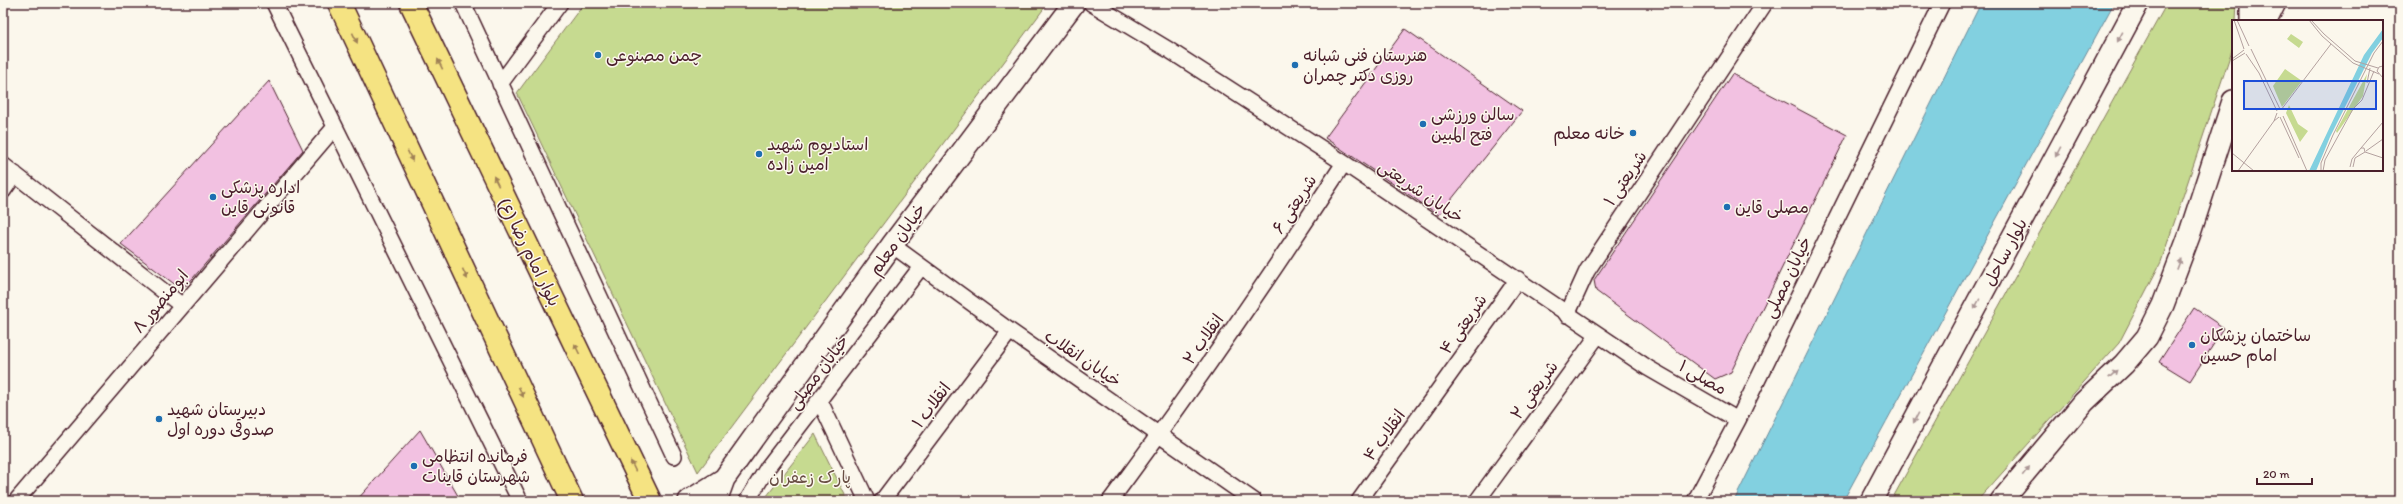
<svg xmlns="http://www.w3.org/2000/svg" width="2403" height="504" viewBox="0 0 2403 504" font-family="Itim,'Playpen Sans Arabic',sans-serif">
	<style>
		.green { fill: #c6da90; stroke: #887c5e }
		.water { fill: #82d0e0; stroke: #6c8998 }
		.building { fill: #f2c1e1; stroke: #4a1f2b }
		.lines { fill: none; stroke-linecap: round; stroke-linejoin: round }
		.street-casing { stroke: #4a1f2b; stroke-width: 18 }
		.secondary-casing { stroke: #4a1f2b; stroke-width: 24 }
		.primary-casing { stroke: #4a1f2b; stroke-width: 25 }
		.street { stroke: #fbf7ec; stroke-width: 15 }
		.secondary { stroke: #fbf7ec; stroke-width: 21 }
		.primary { stroke: #f5e382; stroke-width: 22 }
		.oneway { fill: #ab9695 }
		.oneway2 { fill: #a08156 }
		.poi-dot { fill: #1f6fb2; stroke: #fbf7ec; stroke-width: 1.5 }
		.labels { text-anchor: middle; dominant-baseline: central; stroke-width: 3; stroke-linejoin: round; paint-order: stroke }
		.poi-label { font-size: 17px; fill: #4a1f2b; stroke: #fbf7ec; text-anchor: start }
		.street-label { font-size: 17px; fill: #4a1f2b; stroke: #fbf7ec }
		.park-label { font-size: 17px; fill: #694e44; stroke: #fbf7ec }
		.inset-road { fill: none; stroke: #b4a19f; stroke-width: 1 }
		.view { fill: #1d4ed8; fill-opacity: 0.15; stroke: #1d4ed8; stroke-width: 2 }
		.inset-edge { fill: none; stroke: #4a1f2b; stroke-width: 2 }
	</style>
	<rect width="100%" height="100%" fill="#fbf7ec"/>
	<filter id="ink" filterUnits="userSpaceOnUse"><feTurbulence type="fractalNoise" baseFrequency=".025" numOctaves="2"/><feDisplacementMap in="SourceGraphic" scale="8" xChannelSelector="R" yChannelSelector="G"/><feConvolveMatrix kernelMatrix="1 2 1 2 8 2 1 2 1" color-interpolation-filters="sRGB"/></filter>
	<g filter="url(#ink)">
		<path class="green" d="M584,3H1048L698,472L517,93Z
			M2167,3H2237L2236,21H2233V47L2161,262L2119,343L1977,501H1891Z
			M815,434L848,501H763Z"/>
		<path class="water" d="M1981,3H2114L1843,501H1734Z"/>
		<path class="building" d="M1405,29L1522,111L1439,215L1325,138Z
			M1732,74L1847,135L1731,372L1715,379L1596,291L1594,280Z
			M269,81L303,150L187,285L177,286L121,244Z
			M2194,308L2224,328L2190,381L2159,362Z
			M420,430L461,501H356Z"/>
		<g class="lines">
			<g class="street-casing">
				<path id="street" d="M274,3L520,501
					M463,3L674,456
					M1091,3L1169,50L1344,163L1648,368L1738,420
					M500,84L560,3
					M3,165L181,305
					M3,191L15,174
					M892,245L1010,331L1254,501
					M1567,315L1587,271L1765,3
					M820,401L867,501
					M16,501L334,128
					M747,501L768,467L921,267
					M882,501L1010,331
					M1110,501C1192,391 1269,278 1344,163
					M1359,501L1518,279
					M1477,501L1598,335
					M1695,501L1738,420L1942,3"/>
			</g>
			<g class="secondary-casing">
				<path id="secondary" d="M2251,21V3
					M2266,21L2275,3
					M689,501L724,479
					M716,501L724,479L892,245L1074,3
					M1871,501L2138,3
					M2001,501L2084,402L2124,364L2147,337L2163,305L2189,236L2233,101"/>
			</g>
			<g class="primary-casing">
				<path id="primary" d="M339,3L572,501
					M411,3L650,501"/>
			</g>
			<use href="#street" class="street"/>
			<use href="#secondary" class="secondary"/>
			<use href="#primary" class="primary"/>
		</g>
		<defs><path id="oneway-solid" d="M-6-.8H1V-3.2L6.5 0L1 3.2V.8H-6Z"/></defs>
		<g class="oneway">
			<use href="#oneway-solid" transform="translate(2120 37) rotate(118)"/>
			<use href="#oneway-solid" transform="translate(2058 152) rotate(118)"/>
			<use href="#oneway-solid" transform="translate(2179 264) rotate(-69)"/>
			<use href="#oneway-solid" transform="translate(1977 304) rotate(118)"/>
			<use href="#oneway-solid" transform="translate(2113 374) rotate(-44)"/>
			<use href="#oneway-solid" transform="translate(1916 418) rotate(118)"/>
			<use href="#oneway-solid" transform="translate(2026 471) rotate(-51)"/>
		</g>
		<g class="oneway2">
			<use href="#oneway-solid" transform="translate(355 38) rotate(65)"/>
			<use href="#oneway-solid" transform="translate(440 64) rotate(-116)"/>
			<use href="#oneway-solid" transform="translate(410 156) rotate(65)"/>
			<use href="#oneway-solid" transform="translate(496 181) rotate(-116)"/>
			<use href="#oneway-solid" transform="translate(465 274) rotate(65)"/>
			<use href="#oneway-solid" transform="translate(577 349) rotate(-116)"/>
			<use href="#oneway-solid" transform="translate(521 392) rotate(65)"/>
			<use href="#oneway-solid" transform="translate(633 466) rotate(-116)"/>
		</g>
	</g>
	<g class="poi-dot">
		<circle cx="598" cy="55" r="4"/>
		<circle cx="1295" cy="65" r="4"/>
		<circle cx="1423" cy="124" r="4"/>
		<circle cx="1633" cy="133" r="4"/>
		<circle cx="759" cy="154" r="4"/>
		<circle cx="213" cy="197" r="4"/>
		<circle cx="1727" cy="207" r="4"/>
		<circle cx="2192" cy="345" r="4"/>
		<circle cx="159" cy="419" r="4"/>
		<circle cx="414" cy="466" r="4"/>
	</g>
	<g class="labels">
		<g class="poi-label">
			<text x="606" y="55">چمن مصنوعی</text>
			<text x="1303" y="55">هنرستان فنی شبانه<tspan x="1303" dy="20">روزی دکتر چمران</tspan></text>
			<text x="1431" y="114">سالن ورزشی<tspan x="1431" dy="20">فتح المبین</tspan></text>
			<text x="1625" y="133" text-anchor="end">خانه معلم</text>
			<text x="767" y="144">استادیوم شهید<tspan x="767" dy="20">امین زاده</tspan></text>
			<text x="221" y="187">اداره پزشکی<tspan x="221" dy="20">قانونی قاین</tspan></text>
			<text x="1735" y="207">مصلی قاین</text>
			<text x="2200" y="335">ساختمان پزشکان<tspan x="2200" dy="20">امام حسین</tspan></text>
			<text x="167" y="409">دبیرستان شهید<tspan x="167" dy="20">صدوقی دوره اول</tspan></text>
			<text x="422" y="456">فرمانده انتظامی<tspan x="422" dy="20">شهرستان قاینات</tspan></text>
		</g>
		<g class="street-label">
			<text transform="translate(1625 178) rotate(-56)">شریعتی ۱</text>
			<text transform="translate(1421 191) rotate(34)">خیابان شریعتی</text>
			<text transform="translate(1294 204) rotate(-57)">شریعتی ۶</text>
			<text transform="translate(897 239) rotate(-54)">خیابان معلم</text>
			<text transform="translate(530 252) rotate(64)">بلوار امام رضا (ع)</text>
			<text transform="translate(2005 252) rotate(-62)">بلوار ساحل</text>
			<text transform="translate(1787 277) rotate(-64)">خیابان مصلی</text>
			<text transform="translate(160 301) rotate(-50)">ابومنصور ۸</text>
			<text transform="translate(1463 324) rotate(-55)">شریعتی ۴</text>
			<text transform="translate(1203 339) rotate(-55)">انقلاب ۲</text>
			<text transform="translate(1083 358) rotate(34)">خیابان انقلاب</text>
			<text transform="translate(818 372) rotate(-53)">خیابان مصلی</text>
			<text transform="translate(1703 377) rotate(30)">مصلی ۱</text>
			<text transform="translate(1534 390) rotate(-54)">شریعتی ۲</text>
			<text transform="translate(931 405) rotate(-53)">انقلاب ۱</text>
			<text transform="translate(1384 435) rotate(-54)">انقلاب ۴</text>
		</g>
		<g class="park-label">
			<text x="810" y="477">پارک زعفران</text>
		</g>
	</g>
	<g transform="translate(2232 20)">
		<rect width="151" height="151" fill="#fbf7ec"/>
		<path d="M59,14L71,22L67,28L55,19ZM53,49L70,61L50,87L41,66ZM135,54L131,76L105,113L104,111ZM57,85L66,104L76,111L68,122L54,93Z" fill="#c6da90"/>
		<path d="M151,9V18L140,33L98,117L84,151H77L132,35Z" fill="#82d0e0"/>
		<path class="inset-road" d="M2,0L12,29M5,0L17,26M77,0L90,16L121,43L147,54M79,0L92,14L123,41L146,48M19,29L48,89M14,34L27,53L45,91M0,39L12,30M0,41L13,33M151,46L147,47L145,51L151,58M135,63L138,48M49,90L99,24M45,93L42,101L47,97M51,96L75,151M48,97L67,138M129,128L151,102M134,131L151,119M133,132L151,138M0,133L22,151M118,147L120,139L129,128H132L133,132L123,138L121,147M6,151L42,101M89,151V143L101,115L142,33L151,21M91,151L93,140L121,89L130,80L142,51"/>
		<path class="view" d="M12,61H144V89H12Z"/>
		<rect width="151" height="151" class="inset-edge"/>
	</g>
	<rect width="2403" height="504" fill="none" stroke="#fbf7ec" stroke-width="16"/>
	<rect x="8" y="8" width="2387" height="488" fill="none" stroke="#4a1f2b" stroke-width="1.5" filter="url(#ink)"/>
	<path d="M2257 478v6h55v-6" fill="none" stroke="#4a1f2b" stroke-width="2"/>
	<text x="2263" y="478" font-size="12" fill="#4a1f2b" stroke="#fbf7ec" stroke-width="3" paint-order="stroke">20 m</text>
</svg>
